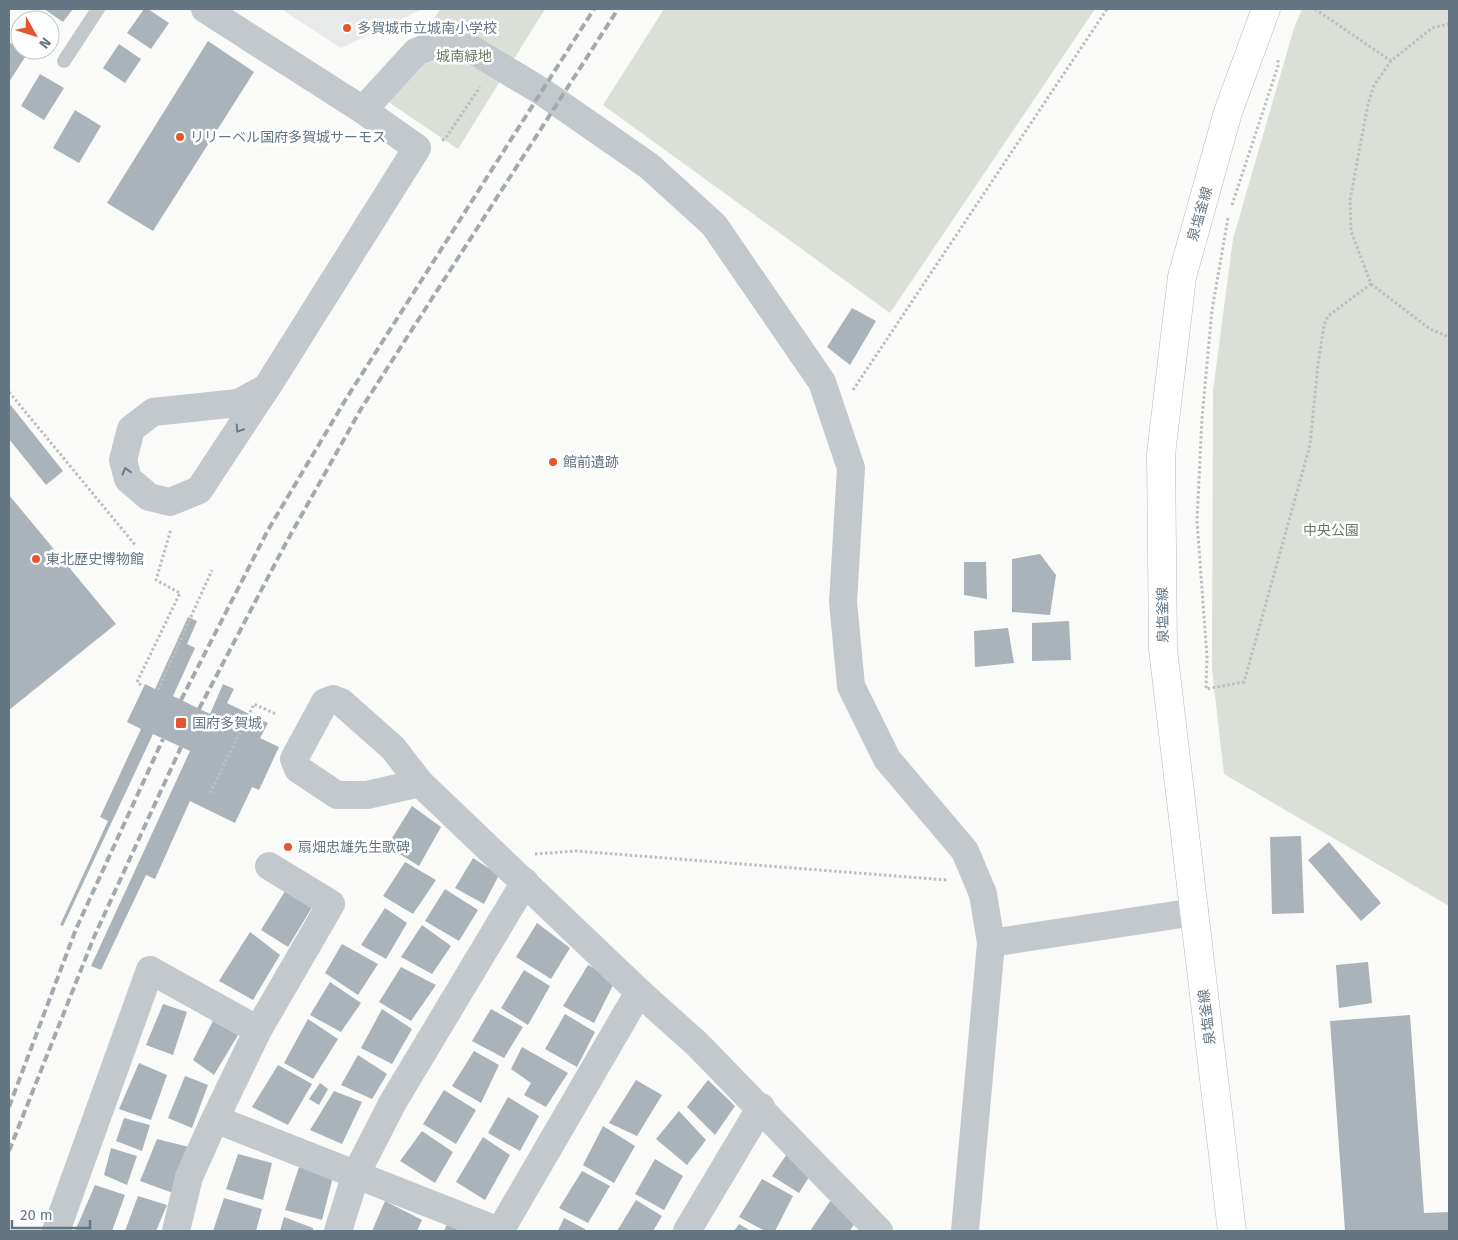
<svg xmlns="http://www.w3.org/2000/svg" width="1458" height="1240" viewBox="0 0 1458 1240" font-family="'Fira Sans','Noto Sans JP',sans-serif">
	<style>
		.built { fill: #e8e9e9 }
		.green { fill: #dadfd7 }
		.building { fill: #aab3b9 }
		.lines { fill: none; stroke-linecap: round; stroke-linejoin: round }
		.primary-casing { stroke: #b5babe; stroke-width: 29 }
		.path { stroke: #bbbfc2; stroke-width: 3; stroke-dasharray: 2.5 2.5; stroke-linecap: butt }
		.service { stroke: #c3c8cc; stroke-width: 14 }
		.minor { stroke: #c3c8cc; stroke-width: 28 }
		.tertiary { stroke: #c3c8cc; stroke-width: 28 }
		.primary { stroke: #fff; stroke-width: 28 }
		.rail { stroke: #a2aab0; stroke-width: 4; stroke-dasharray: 8 4; stroke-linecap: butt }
		.oneway { stroke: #6a7a87 }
		.poi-dot { fill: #e4572e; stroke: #fff; stroke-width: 2 }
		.labels { text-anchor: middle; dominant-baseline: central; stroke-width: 5; stroke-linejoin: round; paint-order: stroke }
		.poi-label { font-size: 14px; fill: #657683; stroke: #fff; text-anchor: start }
		.park-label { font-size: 14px; fill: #687a64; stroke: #fff }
		.street-label { font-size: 14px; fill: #657683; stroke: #fff }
	</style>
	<rect width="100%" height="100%" fill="#fafaf8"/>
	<path class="built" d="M281,9H423L341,48Z"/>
	<path class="green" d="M440,9H545L458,149L387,101Z
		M664,9H1095L890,313L603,105Z
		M1302,9H1449V906L1224,774L1212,669L1213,391L1233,239L1294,28Z"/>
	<path class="building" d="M44,9H73L63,22Z
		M144,9H148L169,23L151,49L127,33Z
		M208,41L254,72L153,231L107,203Z
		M9,42L27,54L9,82Z
		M119,44L141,59L125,83L103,68Z
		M40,74L64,88L44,120L21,106Z
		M75,110L101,126L79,163L53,148Z
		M852,308L876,321L850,365L827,347Z
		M9,403L63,471L46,485L9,439Z
		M9,495L116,624L9,710Z
		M1040,554L1056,575L1050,615L1012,612V559Z
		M964,562H986L987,599L964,595Z
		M188,617L197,621L187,644L195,648L173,696L210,714L223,684L234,689L227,703L268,723L260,738L279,747L259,790L252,787L235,823L190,801L155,879L146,875L101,970L91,966L190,751L153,734L63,926L60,925L108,821L100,817L141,729L127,722L145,684L155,689Z
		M1069,621L1071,660L1032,661V623Z
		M1008,628L1014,663L975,667L974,631Z
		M412,806L441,827L419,866L387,846Z
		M1301,836L1304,913L1272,914L1270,837Z
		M1329,842L1381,903L1361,921L1308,860Z
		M473,858L499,875L484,904L455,888Z
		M405,862L436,880L413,914L383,896Z
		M287,888L314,904L288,947L261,930Z
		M445,889L478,910L459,941L425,921Z
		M385,908L407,923L386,959L361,945Z
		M537,923L570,948L551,979L516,957Z
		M422,925L451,946L432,974L401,957Z
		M250,932L280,955L253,1000L219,981Z
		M342,944L378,964L358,995L325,973Z
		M1368,962L1372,1003L1339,1008L1336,965Z
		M588,965L616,979L594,1023L563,1006Z
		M401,967L436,985L411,1021L379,1002Z
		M524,970L550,986L528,1025L501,1008Z
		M330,982L361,1003L341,1032L310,1015Z
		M163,1004L187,1012L173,1055L146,1045Z
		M382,1009L412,1029L392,1064L361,1048Z
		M491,1009L523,1027L504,1058L472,1041Z
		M565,1014L595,1032L577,1067L545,1049Z
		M1410,1015L1424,1213L1449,1212V1231H1345L1330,1021Z
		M308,1019L338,1039L313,1079L284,1063Z
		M213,1021L238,1035L214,1075L193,1060Z
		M522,1047L568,1073L546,1107L524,1095L531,1083L511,1069Z
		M474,1051L499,1065L481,1103L452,1086Z
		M358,1055L387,1074L372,1099L341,1085Z
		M139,1063L167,1075L151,1120L119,1109Z
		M278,1065L312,1084L288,1125L252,1107Z
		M185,1076L208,1085L192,1128L168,1118Z
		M636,1080L662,1095L637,1136L609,1123Z
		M708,1080L735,1106L715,1135L687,1107Z
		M320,1083L328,1089L319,1105L309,1099Z
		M444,1090L476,1110L456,1144L423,1124Z
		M334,1091L362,1102L342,1144L310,1130Z
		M508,1097L539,1116L520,1151L488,1133Z
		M679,1111L706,1140L687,1165L656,1139Z
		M124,1118L150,1125L142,1151L116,1141Z
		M603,1126L635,1146L614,1183L583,1165Z
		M422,1131L453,1152L435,1183L400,1161Z
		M483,1137L510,1155L485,1200L456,1182Z
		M157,1139L189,1147L173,1193L140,1181Z
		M111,1148L137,1156L127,1185L104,1175Z
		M791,1148L814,1169L799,1193L772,1176Z
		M238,1154L272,1163L263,1200L226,1189Z
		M655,1159L683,1176L664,1210L635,1194Z
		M299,1167L333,1177L322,1220L285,1210Z
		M582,1171L610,1186L588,1223L559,1208Z
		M762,1179L793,1196L775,1231H765L739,1217Z
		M95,1185L125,1195L112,1231H75Z
		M138,1196L167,1205L156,1231H125Z
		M833,1197L857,1219L850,1231H810Z
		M224,1198L262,1209L256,1231H213Z
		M636,1200L662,1216L653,1231H617Z
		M385,1201L422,1220L417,1231H372Z
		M284,1217L313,1228V1231H280Z
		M564,1218L585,1229V1231H558Z
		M448,1222L472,1231H444Z
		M739,1224L751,1231H734Z"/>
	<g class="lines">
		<g class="primary-casing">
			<path id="primary" d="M1232,1231L1163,649L1161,454L1182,277L1228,112L1266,9"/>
		</g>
		<path class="path" d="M1315,9L1391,61L1432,28L1449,24
			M442,140L445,139L480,87
			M1232,205L1278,66V59
			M1228,218L1212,310L1202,418L1197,521L1207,657L1206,689L1244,682L1310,445L1318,364L1324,325L1328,316L1371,284L1351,231L1350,200L1368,104L1374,85L1391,61
			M1371,284L1430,329L1449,337
			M853,390L1107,9
			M9,392L136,546
			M141,685L137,682L180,593L156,580L171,529
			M158,690L212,570
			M210,793L254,704L276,714
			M535,854L576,851L947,880"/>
		<path class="service" d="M64,61L98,9"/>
		<path class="minor" d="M205,9L363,110L417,148L269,384L199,490L170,502L149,497L128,479L123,460L131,429L153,412L238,403L266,388
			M363,110L416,52L441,42L468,47L541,91L649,166L714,225L822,382L851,468L843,602L851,686L887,759L965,851L983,894L991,943L965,1231
			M333,699L341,702L393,748L420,783L367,795H337L298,769L294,759L325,702Z
			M215,1119L499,1231
			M56,1231L150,970L258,1030
			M176,1231L189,1177L215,1119L258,1030L331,904L269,866
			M338,1231L356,1174L393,1102L525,882
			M500,1231L639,992
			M687,1231L761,1107"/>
		<path class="tertiary" d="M420,783L639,992L697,1044L879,1231
			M991,943L1195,912"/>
		<use href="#primary" class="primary"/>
		<path class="rail" d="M181,700L268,530L346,399L594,9
			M199,709L287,541L361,409L618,9
			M9,1107L76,929L163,739
			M9,1151L94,937L181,747"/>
	</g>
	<defs><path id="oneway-chevron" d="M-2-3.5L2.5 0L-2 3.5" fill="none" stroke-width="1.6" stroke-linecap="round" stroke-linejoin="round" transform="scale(1.25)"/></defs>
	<g class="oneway">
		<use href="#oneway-chevron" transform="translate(239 429) rotate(123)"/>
		<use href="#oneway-chevron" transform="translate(126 471) rotate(-107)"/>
	</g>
	<g class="poi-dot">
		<circle cx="347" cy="28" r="5"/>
		<circle cx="180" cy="137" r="5"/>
		<circle cx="553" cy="462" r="5"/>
		<circle cx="36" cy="559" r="5"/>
		<rect x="175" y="717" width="12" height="12" rx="2.5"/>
		<circle cx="288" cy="847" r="5"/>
	</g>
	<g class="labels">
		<g class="poi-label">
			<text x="357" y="28">多賀城市立城南小学校</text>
			<text x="190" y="137">リリーベル国府多賀城サーモス</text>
			<text x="563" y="462">館前遺跡</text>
			<text x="46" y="559">東北歴史博物館</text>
			<text x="192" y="723">国府多賀城</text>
			<text x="298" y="847">扇畑忠雄先生歌碑</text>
		</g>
		<g class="park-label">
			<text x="464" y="56">城南緑地</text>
			<text x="1331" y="530">中央公園</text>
		</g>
		<g class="street-label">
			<text transform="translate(1200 214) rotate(-74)">泉塩釜線</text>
			<text transform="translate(1163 615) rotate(-91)">泉塩釜線</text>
			<text transform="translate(1207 1017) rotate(-97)">泉塩釜線</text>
		</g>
	</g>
	<rect width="1458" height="1240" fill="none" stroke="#657683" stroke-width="20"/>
	<g transform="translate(35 35) rotate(129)"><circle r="24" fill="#ffffff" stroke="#c1c8cd"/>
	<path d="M0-4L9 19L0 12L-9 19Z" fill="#e4572e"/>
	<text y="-8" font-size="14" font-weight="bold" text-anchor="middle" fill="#657683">N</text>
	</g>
	<path d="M12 1220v8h78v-8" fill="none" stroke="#657683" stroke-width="2.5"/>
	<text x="20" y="1220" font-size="15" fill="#657683" stroke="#ffffff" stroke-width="4" paint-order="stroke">20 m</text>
</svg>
